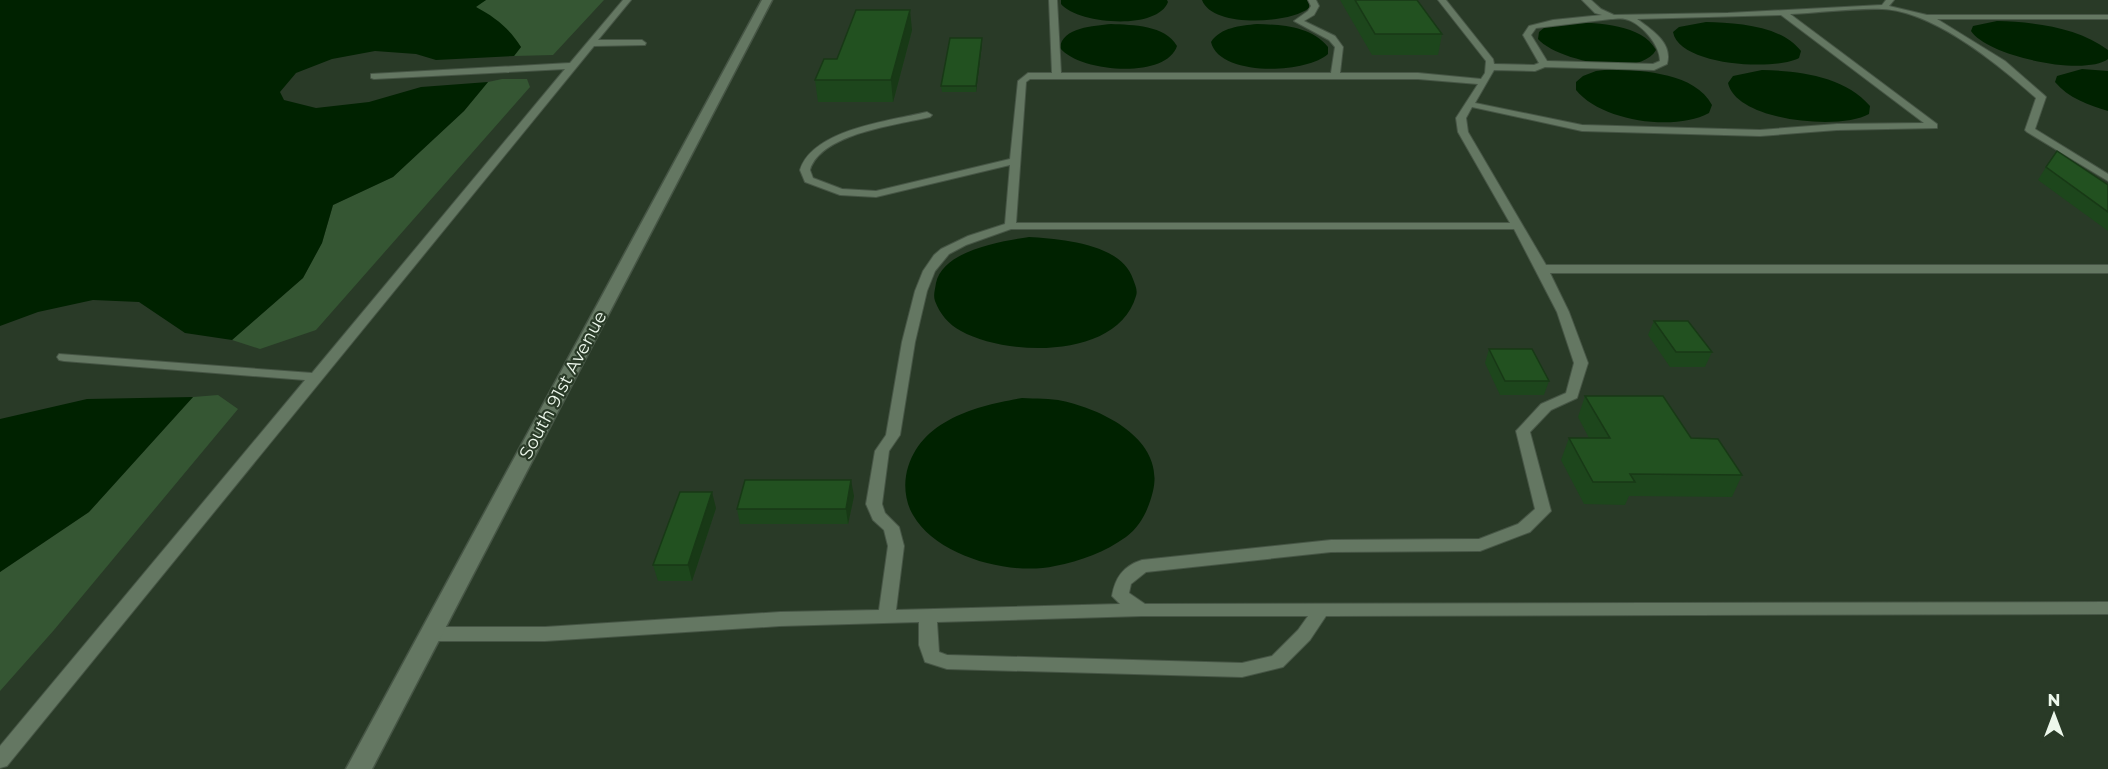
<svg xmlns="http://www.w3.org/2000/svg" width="2108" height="769" viewBox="0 0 2108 769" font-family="Montserrat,sans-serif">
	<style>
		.green { fill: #355633 }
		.water { fill: #020 }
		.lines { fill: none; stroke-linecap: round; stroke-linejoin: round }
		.lane-casing { stroke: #465545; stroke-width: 2 }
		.secondary-casing { stroke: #465545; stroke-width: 3 }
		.lane { fill: #647762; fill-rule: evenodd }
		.secondary { fill: #647762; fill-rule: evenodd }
		.wall { fill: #1d461c }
		.shaded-wall { fill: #183916 }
		.building { fill: #225120; stroke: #183916; stroke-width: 1.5 }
		.labels { text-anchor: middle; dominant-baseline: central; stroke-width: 4.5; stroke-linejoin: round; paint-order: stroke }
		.street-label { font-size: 18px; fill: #edf8ec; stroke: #293a27 }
	</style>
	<rect width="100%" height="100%" fill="#293a27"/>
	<path class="green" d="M486,0H604L553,55L514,56L521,47L475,6Z
		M502,79H527L530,87L316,330L260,349L232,340L303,278L322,243L333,205L393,177L464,111L488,82Z
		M218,395L238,409L54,630L0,691V572L89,512L193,397Z"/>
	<path class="water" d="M0,0H486L476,7C495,17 510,29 521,47L514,56L436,60L416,54L375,51L332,59L296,73L280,92L284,100L316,108L369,102L421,87L488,82L464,111L393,177L333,205L322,243L303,278L232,340L185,333L139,302L93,300L38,312L0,326Z
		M1061,0H1167L1168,2C1157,31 1078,24 1061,4Z
		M1202,0H1308L1309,2V8C1289,24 1212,28 1202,0Z
		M1997,21C2034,22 2078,27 2108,50V59C2084,77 1987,56 1971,31L1973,26Z
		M1572,22C1598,23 1642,24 1656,50C1640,79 1556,60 1538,39L1539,32L1545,27Z
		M1706,22C1736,23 1781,25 1801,51L1799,58C1775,71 1679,66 1673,32L1679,27Z
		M1111,24C1133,25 1165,25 1177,46C1166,80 1079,72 1060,48C1062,27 1094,26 1111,24Z
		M1257,24C1282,25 1311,26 1328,47V54C1306,74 1219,77 1211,42C1221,27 1240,26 1257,24Z
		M1613,69C1645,71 1695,73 1712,105L1709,113C1674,132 1601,121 1576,90V82L1583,76L1596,71Z
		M2082,69L2108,71V111C2089,105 2068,98 2055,82L2057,76Z
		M1762,70C1798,71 1845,76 1870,106L1869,114C1840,131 1736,121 1728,83L1733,76Z
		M1029,237C1060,239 1121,243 1133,279C1135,285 1138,290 1136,296C1118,359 1008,357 961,331C948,324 940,314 935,301C933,295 935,290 936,283C943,250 1002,241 1029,237Z
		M193,397L89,512L0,572V419L87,399Z
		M1022,398C1036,399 1050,398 1063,401C1104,410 1165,440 1153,491C1149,508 1141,526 1126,537C1105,552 1081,561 1055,566C1011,576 937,557 913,515C906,504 904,488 906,476C916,421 975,406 1022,398Z"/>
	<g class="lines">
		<g class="lane-casing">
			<path id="lane" d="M623,0H631L598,40H642L646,43L645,45L594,46L7,766L0,768V746L305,380L64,361L59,360L57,357L59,354L312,373L565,69L374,79L371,78V74L570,63Z
				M1049,0H1057L1061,73H1331L1335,47L1329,40L1294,21L1308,11L1311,6L1308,0H1316L1319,6L1314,15L1304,21L1335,36L1343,47L1340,73H1418L1481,79L1485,73L1486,61L1438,0H1446L1493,59L1494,64L1534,65L1539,63L1523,35L1529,26L1553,20L1602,15L1595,13L1582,0H1591L1601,9L1614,15L1728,13L1882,5L1886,0H1894L1889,6L1927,15H2108V19H1937L2005,61L2044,95L2046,97L2035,129L2108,174V181L2027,132L2025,130L2036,98C1999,65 1934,11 1882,9C1852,8 1820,13 1790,14L1937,124V128L1837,130L1760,136L1582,131L1472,107L1466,118L1468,132L1546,265H2108V273H1550L1569,312L1588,363L1577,398L1551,410L1530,432L1551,511L1530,532L1480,551L1331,552L1146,572L1131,584L1129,593L1145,604L2108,602V614L1326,616L1310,640L1283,667L1242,677L947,669L925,662L919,645V622L780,626L545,641H432L426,639L423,634L426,629L432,627H545L780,612L879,610L888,546L884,530L873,520L866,504L875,451L886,435L902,342L915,291L923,271L934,255L941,249L968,236L1005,224L1010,165L876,197L840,195L805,182L800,170C813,129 890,121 927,112L932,115L930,117C898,125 821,133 810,170L813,178L842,189L876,191L1010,159L1018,81L1028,73H1052ZM1781,15L1924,123L1837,124L1760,130L1582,125L1475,103L1494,70L1535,71L1545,67L1654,70L1667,64C1673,43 1652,30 1637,19ZM1611,19C1615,19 1621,18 1625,19C1640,22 1660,44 1660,61L1653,64L1547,61L1531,35L1536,28ZM1030,79H1418L1478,84L1456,118L1458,132L1510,223H1016L1026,82ZM1011,229H1514L1557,312L1574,363L1566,393L1541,404L1516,431L1535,509L1518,524L1479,539L1331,540L1142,560C1123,566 1115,578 1112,596L1120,604L896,610L904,546L899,527L885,513L882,504L889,451L900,435L915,342L927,291L935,271L949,254L966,245ZM1142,616H1308L1298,630L1272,656L1242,663L947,655L939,652L937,622Z"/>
		</g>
		<g class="secondary-casing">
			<path id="secondary" d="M762,0H772L372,769H346Z"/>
		</g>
		<use href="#lane" class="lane"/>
		<use href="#secondary" class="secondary"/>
	</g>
	<path class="wall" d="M1340,0H1417L1442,34L1438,55H1372Z
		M912,30L893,102H818L815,80L837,59Z
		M982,44L976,92H942L941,86Z
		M2046,167L2108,185V231L2038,180Z
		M1654,321L1712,352L1705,367H1670L1648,335Z
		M1489,349L1549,381L1544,395H1500L1485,363Z
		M1585,396L1691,438L1742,475L1732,497L1629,496L1625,505L1584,504L1561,460L1569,438H1589L1578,417Z
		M854,496L848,524H740L737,509Z
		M716,508L692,581H658L653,565Z"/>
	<path class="shaded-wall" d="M910,10L912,30L893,102L891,80Z
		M982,38V44L976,92V86Z
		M851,480L854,496L848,524L846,509Z
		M712,492L716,508L692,581L688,565Z"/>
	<path class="building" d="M1355,0H1417L1442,34H1375Z
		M856,10H910L891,80H815L824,59H837Z
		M950,38H982L976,86H941Z
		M2057,151L2108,185V212L2046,167Z
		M1654,321H1688L1712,352H1676Z
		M1489,349H1532L1549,381H1505Z
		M1585,396H1663L1691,438L1718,439L1742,475L1630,474L1635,482H1593L1569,438H1610Z
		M745,480H851L846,509H737Z
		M680,492H712L688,565H653Z"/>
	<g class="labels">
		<g class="street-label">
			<text transform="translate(563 385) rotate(-62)">South 91st Avenue</text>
		</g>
	</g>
	<g transform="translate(2054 715)" stroke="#293a27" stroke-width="4.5" paint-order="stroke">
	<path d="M0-4.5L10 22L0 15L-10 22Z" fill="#edf8ec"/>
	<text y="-9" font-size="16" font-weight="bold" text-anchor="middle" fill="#edf8ec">N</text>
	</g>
</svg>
